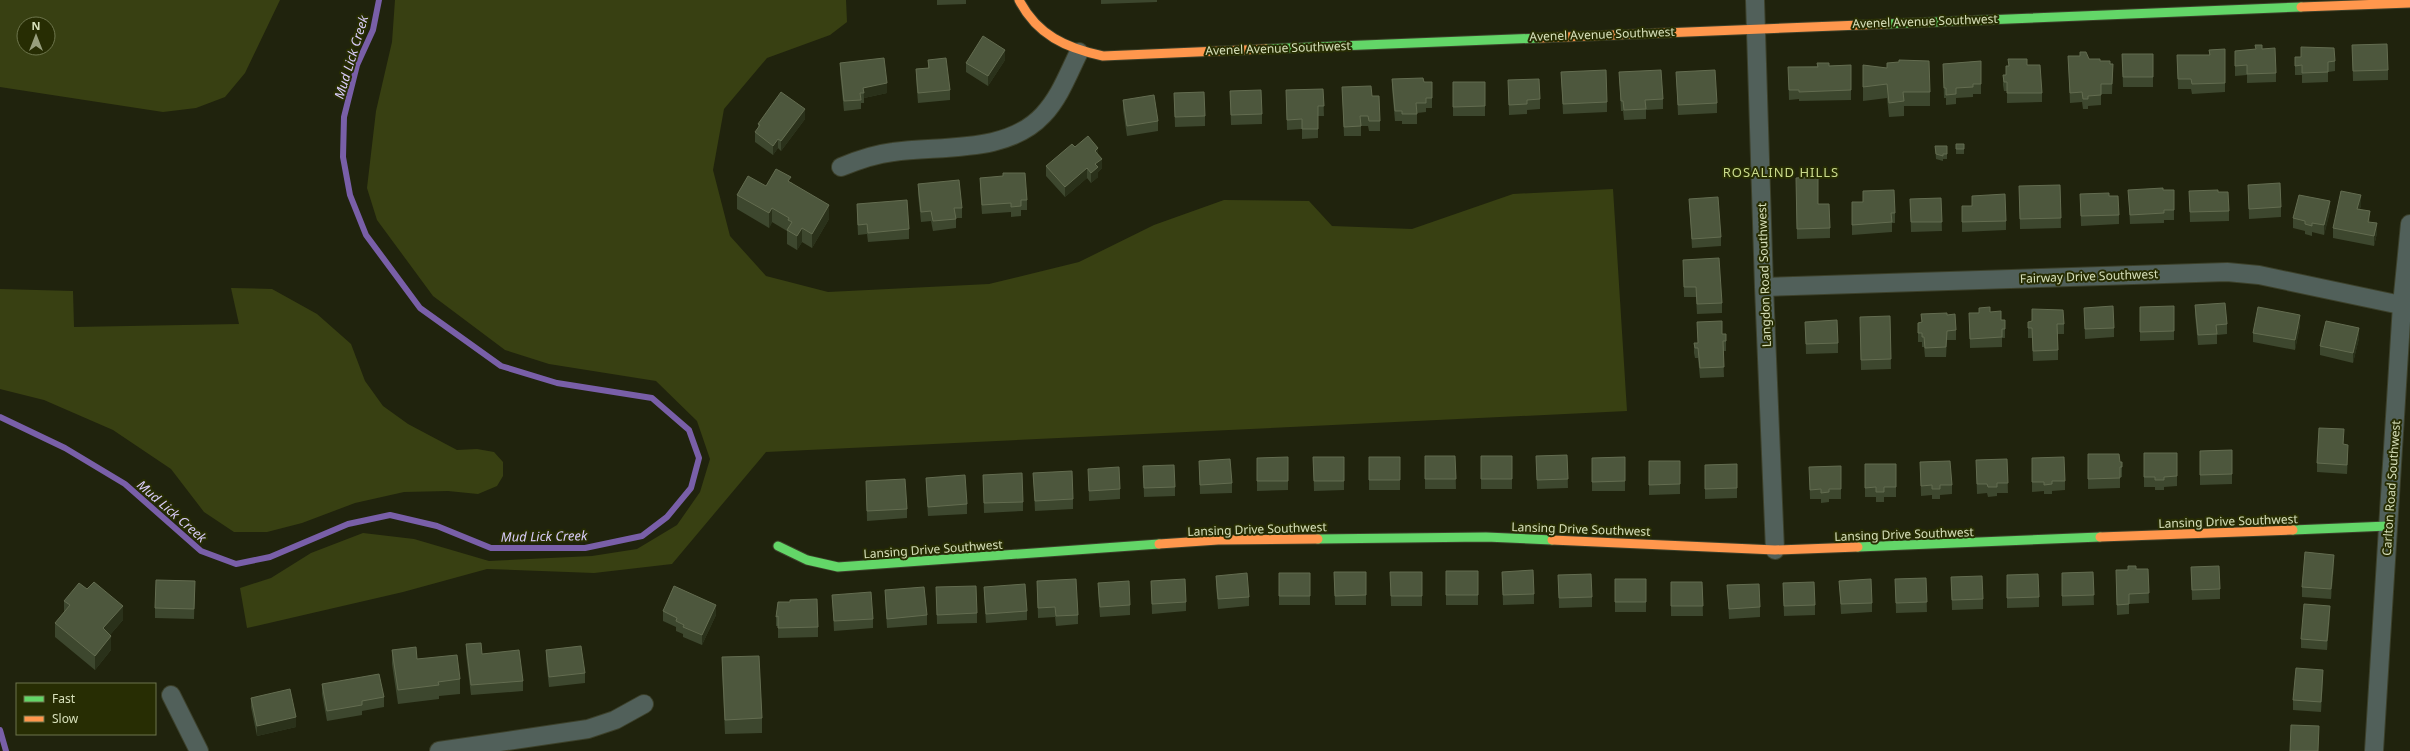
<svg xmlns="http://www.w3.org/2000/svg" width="2410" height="751" viewBox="0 0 2410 751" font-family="'Noto Sans',sans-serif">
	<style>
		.green { fill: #384012; fill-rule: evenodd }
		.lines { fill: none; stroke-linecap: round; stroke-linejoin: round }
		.stream { stroke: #795fa8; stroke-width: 6 }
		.street-casing { stroke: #3c402a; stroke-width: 20 }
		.fast-casing { stroke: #3c402a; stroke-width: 11 }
		.slow-casing { stroke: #3c402a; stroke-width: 11 }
		.street { stroke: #51605a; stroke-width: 18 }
		.fast { stroke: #63d668; stroke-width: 9 }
		.slow { stroke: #ff974d; stroke-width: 9 }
		.wall { fill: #3d472e }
		.shaded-wall { fill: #2a311a }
		.building { fill: #4d573d; stroke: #636c50 }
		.labels { text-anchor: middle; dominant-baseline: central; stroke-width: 4; stroke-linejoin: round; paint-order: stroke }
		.street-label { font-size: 12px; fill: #d7e0ba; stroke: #272d03 }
		.water-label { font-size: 13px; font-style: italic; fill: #dacdfa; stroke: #272d03 }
		.neighbourhood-label { font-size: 13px; letter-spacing: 1px; fill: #cadb8b; stroke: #272d03 }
	</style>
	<rect width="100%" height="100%" fill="#20230d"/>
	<path class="green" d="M0,0H280L245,73L225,97L196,108L163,112L0,87ZM24,24H48V48H24Z
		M395,0H846L847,22L830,35L767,58L724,109L713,170L730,236L766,276L828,292L989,284L1079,262L1154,225L1224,200L1309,201L1332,226L1412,229L1513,194L1613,189L1627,411L766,452L672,564L594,573L487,569L403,592L247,628L240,588L271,578L311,553L363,533L414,539L489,561L592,556L637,549L677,525L700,492L710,459L697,421L656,381L549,364L505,350L433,296L377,220L367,188L376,111L392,42Z
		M231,288L272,289L317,314L351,344L365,381L383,406L408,424L457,450L477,449L494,452L503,462V476L497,486L478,494L448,491L404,492L355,503L302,523L267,532H234L204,512L171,469L113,430L44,400L0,389V289L73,291L74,327L239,324Z"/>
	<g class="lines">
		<path class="stream" d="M0,417L65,448L125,484L201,551L236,564L270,557L348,524L390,515L437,526L491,548H585L642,536L667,517L691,488L699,458L689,430L652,398L557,383L501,366L420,308L366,235L350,195L343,157L344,117L357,65L373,30L379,0
			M0,730L6,751"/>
		<g class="street-casing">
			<path id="street" d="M1755,0L1764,287L1775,550
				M841,167C858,160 875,154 893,152C941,145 1007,154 1043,115C1060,97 1068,74 1079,52
				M1764,287L2227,272L2259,275L2410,307
				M171,695L199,751
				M439,751L588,729L615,720L644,704
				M2374,751L2402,305L2410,224"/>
		</g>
		<g class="fast-casing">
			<path id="fast" d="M1886,24L2301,7
				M1266,49L1540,38
				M2293,530L2388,526
				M1318,539L1486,537L1552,540
				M778,546L807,560L838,567L1159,544
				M1858,547L2100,537"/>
		</g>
		<g class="slow-casing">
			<path id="slow" d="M1019,0C1037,35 1066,48 1103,56L1266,49
				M2301,7L2410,3
				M1540,38L1886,24
				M2100,537L2293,530
				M1552,540L1775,550L1858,547
				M1159,544L1218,540L1318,539"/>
		</g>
		<use href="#street" class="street"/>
		<use href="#fast" class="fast"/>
		<use href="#slow" class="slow"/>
	</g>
	<path class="wall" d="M937,0H966V4L937,5Z
		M1101,0H1157V2L1101,4Z
		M2352,45L2388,70V80L2353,81Z
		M2301,47L2335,61V71L2328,72V82L2302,83V75H2295V57H2301Z
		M2225,49V92L2192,94L2191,89H2178L2177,55H2209V50Z
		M2262,49L2276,73V82L2247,83V75L2235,76V51Z
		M2122,54H2153V87H2123Z
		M2068,56L2100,61L2110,64H2113L2112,94H2101V105L2088,106V109H2083L2082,102L2070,103Z
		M928,60L950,90V100L918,103L916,79V69L928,68Z
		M1005,60L988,86L966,72V63Z
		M1981,61V94H1973V97L1956,98V104L1946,105V98H1944L1943,64Z
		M840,63L887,93L864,98V103H861V109L844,111L840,73Z
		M1851,65V100L1799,101V99L1789,100L1788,67Z
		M1863,65L1930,92V106H1904V116L1889,117L1887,98L1863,101Z
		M2027,65L2042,93V102L2007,103V91H2004L2003,85V75H2006V66Z
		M1561,72L1607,102V112L1563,114Z
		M1619,72L1663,99V109L1646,110V119L1624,120L1623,111H1621Z
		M1676,72L1717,103V113L1678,115Z
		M1392,79L1424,82H1432V108H1426V112L1417,113V124H1402V121H1395L1392,89Z
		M1508,80L1540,99V109L1527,110V114L1509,115Z
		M1453,82H1485V116H1453Z
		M1342,87L1372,96L1380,121V131H1369L1368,126H1361V136H1344Z
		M1323,89L1324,116H1318V138L1302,139V129L1287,130L1286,90Z
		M1230,91L1262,114V124L1231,125Z
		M1174,93L1205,116V126L1175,127Z
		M1123,100L1158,121V131L1127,136L1123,110Z
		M805,119L781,151L778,148L773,155L755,142V132L758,128V124Z
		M1956,144H1964V154H1956Z
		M1935,146H1947V159H1943V161L1936,159Z
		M1075,147L1098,154L1102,168L1098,172V177L1091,183L1087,178L1065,197L1046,176V166Z
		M980,178L1027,200V210H1021V216L1011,217V212L982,214L980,188Z
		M791,182L829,219L812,248L802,242L797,250L787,244V231L772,222L769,228L737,209V195L766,186Z
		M918,184L962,208V218H956V228L933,231L931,221L921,222L918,194Z
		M2060,185L2061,228L2020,229L2019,186Z
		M2248,185L2281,207V217L2249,219Z
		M1796,187L1818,204L1830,228V238L1797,239Z
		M2128,190H2163L2174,210V220H2164V223L2130,224Z
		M2189,191L2218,192L2229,211V221L2190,222Z
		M2080,194L2119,215V224L2081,226Z
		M1941,198L1942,231L1911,232L1910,199Z
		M1689,199L1721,237V246L1692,248Z
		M1852,202L1895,213V223H1892V232L1852,235Z
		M857,204L909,229V239L868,242L867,234L858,235L857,214Z
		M2361,205L2360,209L2370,221L2369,222L2377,233L2374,246L2333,238V228Z
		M1962,206H1972L2006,221V230L1962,232Z
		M2330,211L2324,235L2312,232V236L2305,234V231L2293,228V218Z
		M1683,260L1722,303V313L1697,314L1696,297H1684Z
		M2195,305L2227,324V334L2217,335V344L2198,345L2195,315Z
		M2140,307L2174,331V340L2140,341Z
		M2084,308L2114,328V337L2085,339Z
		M1990,312L2001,320H2005V338H2002V347L1970,348L1969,313Z
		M1947,315L1956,330V340H1947L1946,357H1925L1924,347H1922V342H1918V323L1921,322Z
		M1890,316L1891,369L1861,370L1860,327Z
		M1697,322L1722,334H1726V351H1723L1724,377L1700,378L1698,358H1695L1694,353V343H1698Z
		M1805,322L1838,343V353L1806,354Z
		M2028,322L2064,324V334H2058V360L2033,361L2032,338H2028Z
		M2300,325L2295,350L2253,342V333Z
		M2359,338L2353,363L2320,355V346Z
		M2344,439L2343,444L2348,454L2347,474L2317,472V463Z
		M2232,450V484L2200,485V451Z
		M2144,453H2177V486L2164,487V490H2155V487H2144Z
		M2088,454L2120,462H2122V477H2120V488L2088,489Z
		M1567,455L1568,488L1537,489L1536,456Z
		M1425,456H1455L1456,489H1425Z
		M1481,456H1512V489H1481Z
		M1313,457H1344V490L1314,491Z
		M1369,457H1400V490H1369Z
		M1625,457V491H1592V458Z
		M1257,458L1288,481V490L1257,491Z
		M2032,458L2065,481V490L2052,491V494H2044V491L2032,492Z
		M2007,459L2008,493H1997V496L1988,497L1987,493L1977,494L1976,460Z
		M1199,461L1232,483V493L1200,494Z
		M1649,461H1680V494L1649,495Z
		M1920,462L1952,485V494L1940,495V499H1932V495L1921,496Z
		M1737,464V498L1705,499V465Z
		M1865,464H1896V497H1884V502H1876V497H1865Z
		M1143,466L1175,487V496L1144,497Z
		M1841,466V499H1829V502L1821,503V499H1810L1809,467Z
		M1088,469L1120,489V499L1089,501Z
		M1033,473L1073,499V509L1035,511Z
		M983,475L1023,502V511L984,513Z
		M926,478L967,504V514L928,516L926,488Z
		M866,481L907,509V518L867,521Z
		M2334,564L2331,599L2302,597V587Z
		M2191,567L2220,589V599L2192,600Z
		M2148,569L2149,603L2129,604V614L2117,615L2116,570Z
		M1446,571H1478V605H1446Z
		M1334,572H1366V605H1335Z
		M1390,572H1422V606H1391Z
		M1502,572L1534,594V604L1503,605Z
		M2093,572L2094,605L2062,606V573Z
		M1279,573H1310V605H1279Z
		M1558,575L1592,597V607L1559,608Z
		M2007,575L2039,597V607L2007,608Z
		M1216,576L1249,597V606L1218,609L1216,585Z
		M1951,577L1983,599V609L1952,610Z
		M1926,578L1927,612L1896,613L1895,579Z
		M1615,579H1646V612H1615Z
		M195,581L194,619L155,618V608Z
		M1037,581L1078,615V624L1056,626L1055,617L1038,618Z
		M1151,581L1186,602V611L1152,614Z
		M1839,581L1872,603V612L1841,614Z
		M1671,582H1702L1703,616H1671Z
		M1098,583L1130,605V615L1100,617L1098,593Z
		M1783,583L1815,605V615L1784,616Z
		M1727,585L1760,607V617L1729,619Z
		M936,587L977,613V623L937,624Z
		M984,587L1027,611V620L986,623L984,597Z
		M885,590L927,615V625L887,628L885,600Z
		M832,595L873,619V628L834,631Z
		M64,601L123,620L110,635L111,650L95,670L55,637V623L64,612Z
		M778,602L818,627V637L778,638V626H776V617Z
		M663,611L716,615L702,645L683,637V634L676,631V627L663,621Z
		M2330,616L2327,650L2301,648V639Z
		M466,644L482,654L523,681V691L471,695L466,654Z
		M392,650L417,659L460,679V694L439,696V699L398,704L392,664Z
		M546,650L585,673V683L549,687L546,660Z
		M722,657L762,718V733L725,734L722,672Z
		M2323,680L2321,712L2293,710V700Z
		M322,684L384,697V707L362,711V715L327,721L322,694Z
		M251,698L296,727L257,736L251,707Z"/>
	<path class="shaded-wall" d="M1005,50V60L988,86V76Z
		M887,83V93L864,98L863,88Z
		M805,109V119L781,151V141Z
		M778,139V148L773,155V146Z
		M1098,148V158L1095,151Z
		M1102,159V168L1098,172V177L1091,183V173L1095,164Z
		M1087,168V178L1065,197V187Z
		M2361,195V205L2357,219V209Z
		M2330,201V211L2324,235V225Z
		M829,205V219L812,248V234Z
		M772,208V222L769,228V213Z
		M2370,211V221L2368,231V222Z
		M2377,223V233L2374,246V236Z
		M802,228V242L797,250V236Z
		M2300,315V325L2295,350V340Z
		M2359,328V338L2353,363V353Z
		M1947,331V340L1946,357V347Z
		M2348,445V454L2347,474V465Z
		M2334,555V564L2331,599V589Z
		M716,605V615L702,645V635Z
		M123,606V620L103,643V628Z
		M2330,606V616L2327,650V641Z
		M111,636V650L95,670V656Z
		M2323,670V680L2321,712V702Z
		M296,717V727L257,736V726Z"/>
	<path class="building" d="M983,36L1005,50L988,76L966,63Z
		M2387,44L2388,70L2353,71L2352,45Z
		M2255,45H2262V49L2275,48L2276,73L2247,74V65L2235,66V51L2256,49Z
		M2301,47L2334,48L2335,61L2328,62V72L2302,73V65L2295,66V57H2301Z
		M2225,49V83L2192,84L2191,79H2178L2177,55H2210L2209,50Z
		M2080,52H2086L2089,59H2100V61H2110V64H2113L2112,84H2101V95L2088,96V99H2083L2082,92L2070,93L2068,56H2080Z
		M2122,54H2153V77H2123Z
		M884,58L887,83L863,88L864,93H860L861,100L844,101L840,63Z
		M946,58L950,90L918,93L916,69L929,68L928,60Z
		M2008,59H2027V65H2040L2042,93H2007V82H2004L2003,75H2006V66H2009Z
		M1899,60L1929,61L1930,92H1903L1904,101L1889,103L1887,84L1863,87V65L1887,68V63L1899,62Z
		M1981,61V84H1973V87L1956,88V94L1946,95V88H1944L1943,64Z
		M1817,63H1829V66L1851,65V90L1799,92V90H1789L1788,67H1818Z
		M1606,70L1607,102L1563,104L1561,72Z
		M1661,70L1663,99L1645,100L1646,109L1624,110L1623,101H1621L1619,72Z
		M1715,70L1717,103L1678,105L1676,72Z
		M1423,78L1424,82H1432V98H1426V103H1416L1417,114H1402V111H1395L1392,79Z
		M1539,79L1540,99L1527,100V104L1509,105L1508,80Z
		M1453,82H1485V106L1453,107Z
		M1371,86L1372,96H1379L1380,121H1369L1368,116H1360L1361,126L1344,127L1342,87Z
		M1323,89L1324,106H1318V129H1302V119L1287,120L1286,90Z
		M1261,90L1262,114L1231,115L1230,91Z
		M781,92L805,109L781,141L778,139L773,146L755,132L760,125L758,124Z
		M1204,92L1205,116L1175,117L1174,93Z
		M1154,95L1158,121L1127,126L1123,100Z
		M1088,136L1098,148L1095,151L1102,159L1095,164L1098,167L1091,173L1087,168L1065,187L1046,166L1072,144L1075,147Z
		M1956,144H1964V149H1956Z
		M1935,146H1947V154H1943V156L1936,154Z
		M776,169L791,177L788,181L829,205L812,234L802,228L797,236L787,230L792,222L788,220L789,218L772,208L769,213L737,195L748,176L766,186Z
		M1003,173H1025L1027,200H1021V206L1011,207V203L982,205L980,178L1003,176Z
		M1818,176V204H1829L1830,228L1797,229L1796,178Z
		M959,180L962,208H954L956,219L933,221L931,211L921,212L918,184Z
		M2280,183L2281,207L2249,209L2248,185Z
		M2060,185L2061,218L2020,219L2019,186Z
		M2163,188V190H2174V210H2164V213L2130,215L2128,190Z
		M1894,190L1895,213H1891L1892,222L1852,225V202H1863V191Z
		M2218,190V192H2228L2229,211L2190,212L2189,191Z
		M2341,191L2361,195L2357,209L2370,211L2368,222L2377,223L2374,236L2333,228Z
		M2109,193V196H2118L2119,215L2081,216L2080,194Z
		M2005,194L2006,221L1962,222V206H1972V196Z
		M2299,195L2330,201L2324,225L2312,223V226L2305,224V221L2293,218Z
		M1718,197L1721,237L1692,239L1689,199Z
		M1941,198L1942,222H1911L1910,199Z
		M907,200L909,229L868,233L867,224L858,225L857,204Z
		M1719,258L1722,303L1697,304L1696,287H1684L1683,260Z
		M2225,303L2227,324L2216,325L2217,334L2198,335L2195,305Z
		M2113,306L2114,328L2085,329L2084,308Z
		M2174,306V331L2140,332V307Z
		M1990,307V312L2001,311V320H2005V329H2002V337L1970,339L1969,313H1979V308Z
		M2258,307L2300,315L2295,340L2253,333Z
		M2032,309L2063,310L2064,324H2057L2058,350L2033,351L2032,328H2028V322L2032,321Z
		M1947,313V315L1955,314L1956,330L1947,331L1946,347L1925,348L1924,337H1922V333H1918V323L1922,322L1921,314Z
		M1890,316L1891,359L1861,360L1860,317Z
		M1837,320L1838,343L1806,344L1805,322Z
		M1722,321V334H1726V341H1723L1724,367L1700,368L1698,348H1695L1694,343H1698L1697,322Z
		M2326,321L2359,328L2353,353L2320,346Z
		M2319,428L2344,429L2343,444L2348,445L2347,465L2317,463Z
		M2232,450V474L2200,475V451Z
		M2144,453H2177V476L2164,477V480H2155V477H2144Z
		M2088,454H2119L2120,462H2122V467H2120V478L2088,479Z
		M1567,455L1568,479L1537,480L1536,456Z
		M1425,456H1455L1456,479H1425Z
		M1481,456H1512V479H1481Z
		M1288,457V481H1257V458Z
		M1313,457H1344V481H1314Z
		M1369,457H1400V480H1369Z
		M1625,457V481L1592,482V458Z
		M2064,457L2065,481H2052V484L2044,485V482H2032V458Z
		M1230,459L1232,483L1200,485L1199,461Z
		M2007,459L2008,483H1997V487H1988L1987,484H1977L1976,460Z
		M1649,461H1680V484L1649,485Z
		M1950,461L1952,485H1940V489H1932V485L1921,486L1920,462Z
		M1737,464V488L1705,489V465Z
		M1865,464H1896V487H1884V492H1876V487L1865,488Z
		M1174,465L1175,487L1144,488L1143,466Z
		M1841,466V489H1829V492L1821,493V489L1810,490L1809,467Z
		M1119,467L1120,489L1089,491L1088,469Z
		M1072,471L1073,499L1035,501L1033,473Z
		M1022,473L1023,502L984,503L983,475Z
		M965,475L967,504L928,507L926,478Z
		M905,479L907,509L867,511L866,481Z
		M2305,552L2334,555L2331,589L2302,587Z
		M2128,566H2136V569H2148L2149,593L2129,594V604L2117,605L2116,570H2128Z
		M2219,566L2220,589L2192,590L2191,567Z
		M1533,570L1534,594L1503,595L1502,572Z
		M1446,571H1478V595H1446Z
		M1334,572H1366V595L1335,596Z
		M1390,572H1422V596H1391Z
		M2093,572L2094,595L2062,596V573Z
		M1247,573L1249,597L1218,599L1216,576Z
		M1279,573H1310V596H1279Z
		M1591,574L1592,597L1559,598L1558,575Z
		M2038,574L2039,597L2007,598V575Z
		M1982,576L1983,599L1952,600L1951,577Z
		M1926,578L1927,602L1896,603L1895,579Z
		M1076,579L1078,615L1056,616L1055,607L1038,608L1037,581Z
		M1185,579L1186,602L1152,604L1151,581Z
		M1615,579H1646V602H1615Z
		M1871,579L1872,603L1841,604L1839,581Z
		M156,580L195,581L194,609L155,608Z
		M1129,581L1130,605L1100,607L1098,583Z
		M94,582L123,606L103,628L111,636L95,656L55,623L70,605L64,601L79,583L87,589Z
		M1671,582H1702L1703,606H1671Z
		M1814,582L1815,605L1784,606L1783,583Z
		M1025,584L1027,611L986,614L984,587Z
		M1759,584L1760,607L1729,609L1727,585Z
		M674,586L716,605L702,635L683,627L684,625L676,621L677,618L663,611Z
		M976,586L977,613L937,615L936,587Z
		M924,587L927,615L887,619L885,590Z
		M871,592L873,619L834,621L832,595Z
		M817,599L818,627L778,628V616L776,617L778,602H790V600Z
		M2304,604L2330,606L2327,641L2301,639Z
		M481,643L482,654L519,650L523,681L471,685L466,644Z
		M581,646L585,673L549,677L546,650Z
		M416,647L417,659L457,655L460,679L438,682L439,685L398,690L392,650Z
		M759,656L762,718L725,720L722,657Z
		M2296,668L2323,670L2321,702L2293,700Z
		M379,674L384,697L362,701V705L327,711L322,684Z
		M290,689L296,717L257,726L251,698Z
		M2291,725L2319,726L2318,751H2290Z"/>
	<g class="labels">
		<g class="street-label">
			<text transform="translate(1925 21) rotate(-2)">Avenel Avenue Southwest</text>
			<text transform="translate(1602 34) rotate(-2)">Avenel Avenue Southwest</text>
			<text transform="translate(1278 48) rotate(-2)">Avenel Avenue Southwest</text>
			<text transform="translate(1764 275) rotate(-92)">Langdon Road Southwest</text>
			<text transform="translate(2089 276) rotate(-2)">Fairway Drive Southwest</text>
			<text transform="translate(2391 488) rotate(-86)">Carlton Road Southwest</text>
			<text transform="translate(2228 521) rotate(-2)">Lansing Drive Southwest</text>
			<text transform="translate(1257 529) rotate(-2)">Lansing Drive Southwest</text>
			<text transform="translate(1581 529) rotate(2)">Lansing Drive Southwest</text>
			<text transform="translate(1904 534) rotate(-2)">Lansing Drive Southwest</text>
			<text transform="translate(933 549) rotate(-4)">Lansing Drive Southwest</text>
		</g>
		<g class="water-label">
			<text transform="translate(351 57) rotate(-73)">Mud Lick Creek</text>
			<text transform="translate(172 511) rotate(41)">Mud Lick Creek</text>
			<text transform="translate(544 536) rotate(-1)">Mud Lick Creek</text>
		</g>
		<g class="neighbourhood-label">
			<text x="1781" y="172">ROSALIND HILLS</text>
		</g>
	</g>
	<rect x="16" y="683" width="140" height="52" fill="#272d03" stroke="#6d754c"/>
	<rect x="24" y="696" width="20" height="6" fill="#63d668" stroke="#6d754c"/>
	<text x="52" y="703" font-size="12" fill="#d7e0ba">Fast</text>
	<rect x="24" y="716" width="20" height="6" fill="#ff974d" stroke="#6d754c"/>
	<text x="52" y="723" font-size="12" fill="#d7e0ba">Slow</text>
	<g transform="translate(36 36)"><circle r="19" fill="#272d03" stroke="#6d754c"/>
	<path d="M0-3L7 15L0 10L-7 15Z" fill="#979e7d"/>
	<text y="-6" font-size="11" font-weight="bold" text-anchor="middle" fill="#d7e0ba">N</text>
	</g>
</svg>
